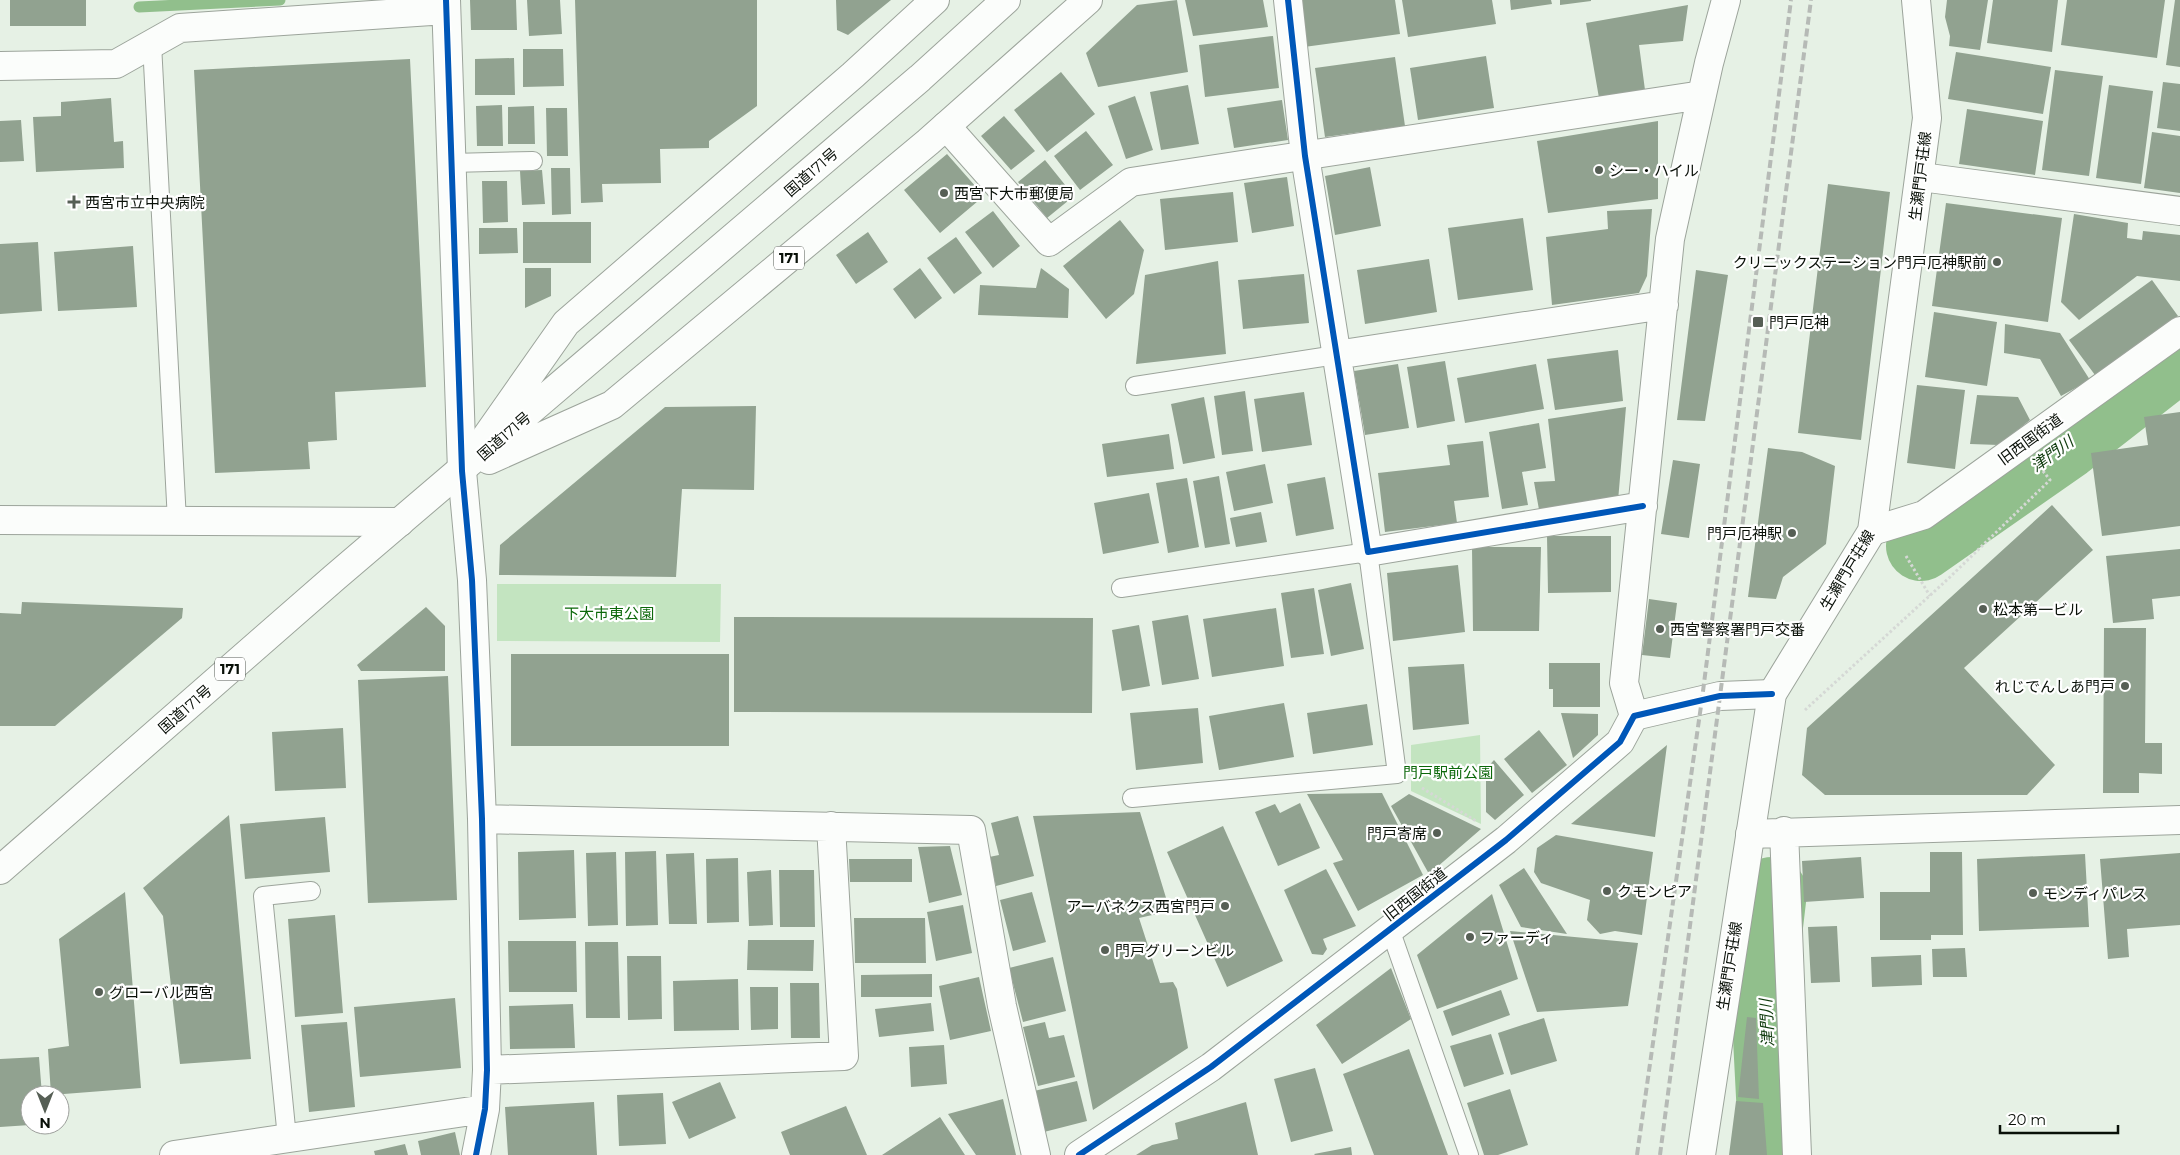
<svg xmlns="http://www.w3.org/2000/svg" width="2180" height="1155" viewBox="0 0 2180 1155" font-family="Montserrat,'Noto Sans JP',sans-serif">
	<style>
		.green { fill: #c3e4c0 }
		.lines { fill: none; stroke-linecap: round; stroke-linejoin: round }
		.stream { stroke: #91bf8c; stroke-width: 11 }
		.river { stroke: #91bf8c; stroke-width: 70 }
		.building { fill: #91a290 }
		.service-casing { stroke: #9ca49b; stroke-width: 20 }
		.minor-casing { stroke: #9ca49b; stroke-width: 30 }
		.tertiary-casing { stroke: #9ca49b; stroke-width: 30 }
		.secondary-casing { stroke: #9ca49b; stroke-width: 30 }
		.trunk-casing { stroke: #9ca49b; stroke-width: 30 }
		.path { stroke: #d5d8d5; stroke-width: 3; stroke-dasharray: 2.5 2.5; stroke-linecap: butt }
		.service { stroke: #fbfdfb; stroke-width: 18 }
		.minor { stroke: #fbfdfb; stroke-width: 28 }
		.tertiary { stroke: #fbfdfb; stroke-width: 28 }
		.secondary { stroke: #fbfdfb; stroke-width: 28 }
		.trunk { stroke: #fbfdfb; stroke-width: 28 }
		.rail { stroke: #b6bab6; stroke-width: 4; stroke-dasharray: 8 4; stroke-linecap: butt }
		.cycleway-casing { stroke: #fff; stroke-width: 9 }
		.cycleway { stroke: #0057b8; stroke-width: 6 }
		.poi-dot { fill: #565f55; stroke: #fff; stroke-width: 2 }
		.labels { text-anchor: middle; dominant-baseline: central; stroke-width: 4.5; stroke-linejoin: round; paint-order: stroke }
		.shield { fill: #fff; stroke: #535852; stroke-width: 1 }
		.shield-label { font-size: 14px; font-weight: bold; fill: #091008 }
		.poi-label { font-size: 15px; fill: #091008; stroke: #fff; text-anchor: start }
		.street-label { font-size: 15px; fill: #091008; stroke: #fff }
		.park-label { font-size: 15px; fill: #0c680a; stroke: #fff }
		.water-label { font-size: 16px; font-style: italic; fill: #0f3b0d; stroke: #fff }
	</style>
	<rect width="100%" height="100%" fill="#e6f1e5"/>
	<path class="green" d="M497,584H721L720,642L497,641Z
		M1480,735L1481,824L1411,791V745Z"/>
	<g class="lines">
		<path class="stream" d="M139,7L280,0"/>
		<path class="river" d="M1921,546L2067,444L2180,356
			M1772,892L1764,960L1774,1155"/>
	</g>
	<path class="building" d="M10,0H86V26H10Z
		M470,0H516L517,30H471Z
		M527,0H560L562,34L529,36Z
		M575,0H757V106L709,141V148L660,149L661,183L602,184L603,202L581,203Z
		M836,0H891L848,35L837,30Z
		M1177,0L1188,72L1098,87L1086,53L1137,5Z
		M1185,0H1263L1268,27L1193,36Z
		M1297,0H1395L1400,34L1304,47Z
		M1402,0H1492L1496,24L1408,37Z
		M1510,0H1551L1552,4L1511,10Z
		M1560,0H1591V1L1560,5Z
		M1947,0H1988L1980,50L1949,46L1950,36L1945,17Z
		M1993,0H2058L2052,52L1987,43Z
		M2067,0H2165L2157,58L2061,45Z
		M2175,0H2180V67L2166,65Z
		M1688,5L1683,41L1639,45L1645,90L1599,98L1586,23Z
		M1273,36L1279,88L1205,97L1199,45Z
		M523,49H563L564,86L523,87Z
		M1956,52L2051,67L2043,114L1948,99Z
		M1486,56L1494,108L1418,120L1410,68Z
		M1395,57L1405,126L1325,137L1315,68Z
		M514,58L515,95H475V59Z
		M410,59L426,387L335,392L337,440L308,442L310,469L215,473L194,70Z
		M2055,70L2103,76L2089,176L2042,170Z
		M1061,72L1095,114L1047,152L1014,110Z
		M2163,82L2180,84V131L2157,128Z
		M1188,85L1199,144L1161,150L1150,92Z
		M2109,85L2153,91L2141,184L2096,178Z
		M1135,96L1153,150L1126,159L1108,106Z
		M111,98L114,142L123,141L124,168L36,172L33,117L61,116V102Z
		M1282,100L1288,140L1234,148L1227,108Z
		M502,105L503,146H477L476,106Z
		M534,106L535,144H508V107Z
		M546,108H567L568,156H547Z
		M1967,109L2043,121L2035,175L1959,164Z
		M1004,116L1035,151L1011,170L981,136Z
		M21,120L24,161L0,162V121Z
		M1658,121V199L1548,213L1537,141Z
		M1086,131L1113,165L1080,190L1054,156Z
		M2152,132L2180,136V193L2144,188Z
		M947,154L984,196L940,233L904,190Z
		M1045,160L1074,196L1047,218L1018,182Z
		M1370,167L1381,226L1335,235L1325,176Z
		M551,168H570L571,214L552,215Z
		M542,170L545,204L522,205L520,171Z
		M1287,177L1294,226L1252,233L1244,183Z
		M482,181H507L508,222L483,223Z
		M1828,184L1890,192L1861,440L1798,433Z
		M1233,192L1238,242L1165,250L1160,199Z
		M1946,203L2062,218L2048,322L1932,306Z
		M1652,209L1647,276L1639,293L1552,305L1546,237L1608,229L1607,211Z
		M993,211L1020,246L993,268L965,232Z
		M2074,214L2128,223L2127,238L2142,240L2143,231L2180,235V281L2137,276L2079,320L2061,302Z
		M1523,218L1533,290L1458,300L1448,228Z
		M1120,220L1144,250L1134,294L1106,319L1063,266Z
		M523,222H591V263H523Z
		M479,228H517L518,253L479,254Z
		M868,232L888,262L856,284L836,255Z
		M956,237L982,273L954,294L927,258Z
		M38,242L42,311L0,314V244Z
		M133,246L137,307L58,311L54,252Z
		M1429,259L1437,312L1365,324L1357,270Z
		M1218,261L1226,354L1136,364L1145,275Z
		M525,268H551V296L525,308Z
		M920,268L942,298L915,319L893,289Z
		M1041,268L1069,289L1068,318L978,315L980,285L1036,288Z
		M1696,270L1728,275L1705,421L1677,420Z
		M1304,274L1309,323L1243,329L1238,280Z
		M2152,280L2178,316L2095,375L2069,340Z
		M1934,312L1997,322L1987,386L1925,377Z
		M2005,324L2060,333L2090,380L2061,396L2040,359L2004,353Z
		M1618,350L1623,401L1555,410L1547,359Z
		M1445,361L1455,421L1417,428L1407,367Z
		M1398,364L1409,428L1365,435L1354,371Z
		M1536,364L1544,409L1465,423L1457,378Z
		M1917,385L1965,390L1955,469L1907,463Z
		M1245,391L1253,451L1222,455L1214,396Z
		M1304,392L1312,445L1262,452L1254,399Z
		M1977,395L2018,397L2030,420L1999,445L1970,444Z
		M1204,397L1215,458L1183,464L1171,404Z
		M756,406L754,490L682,489L676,577L499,575L500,545L665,407Z
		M1626,407L1618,501L1540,515L1534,482L1555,481L1548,419Z
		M2180,412V526L2102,536L2091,453L2148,445L2144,417Z
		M1539,423L1546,468L1522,472L1528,505L1502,509L1489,432Z
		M1169,434L1174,469L1107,477L1102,444Z
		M1483,441L1489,497L1454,501L1457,523L1385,532L1378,473L1450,465L1447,445Z
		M1768,448L1802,452L1835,466L1826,544L1783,577L1776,599L1748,597Z
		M1673,460L1700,464L1689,538L1661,534Z
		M1265,464L1273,503L1234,511L1226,472Z
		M1219,476L1230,544L1205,548L1193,481Z
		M1325,477L1334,529L1296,536L1287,484Z
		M1187,478L1199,547L1168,553L1156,483Z
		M1149,493L1159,543L1103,554L1094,503Z
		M2052,505L2093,550L1964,668L2055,765L2027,795H1825L1802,775L1807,728Z
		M1261,512L1267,542L1236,547L1230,518Z
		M1547,536H1611V592L1548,593Z
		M1472,547H1541L1539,631H1473Z
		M2180,549V596L2152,599L2154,619L2113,623L2106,556Z
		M1458,565L1465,632L1393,641L1387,573Z
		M1351,583L1364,649L1331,656L1318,590Z
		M1314,588L1324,654L1291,658L1281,593Z
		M1649,599L1677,603L1670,658L1642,655Z
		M22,602L183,608L182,618L55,726H0V613L21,614Z
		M426,607L445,626V671H361L357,665Z
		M1276,608L1284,666L1212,677L1203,619Z
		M1188,615L1199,679L1162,685L1152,621Z
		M734,617L1093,618L1092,713L734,712Z
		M1139,625L1150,686L1122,691L1112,630Z
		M2104,628H2146L2145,743H2162V774L2139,773V793H2103Z
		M511,654H729V746H511Z
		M1549,663H1600V707H1553V689H1549Z
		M1464,664L1469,724L1413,730L1408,667Z
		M448,676L457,900L368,903L358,680Z
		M1284,703L1294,757L1219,770L1209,716Z
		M1367,704L1373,745L1313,754L1307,713Z
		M1198,708L1203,763L1136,770L1130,713Z
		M1561,713L1598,714V735L1573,758Z
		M343,728L346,788L275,791L272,732Z
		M1539,730L1567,765L1532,793L1504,759Z
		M1667,745L1655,837L1571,824Z
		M1494,760L1524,795L1495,820L1486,812V769Z
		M1382,793L1423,875L1358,911L1333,863L1343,860L1307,794Z
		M1409,794L1481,829L1429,874L1391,806Z
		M1300,803L1320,848L1278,866L1255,812L1275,804L1280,813Z
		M1140,812L1170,911L1139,918L1160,983L1173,982L1177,989L1188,1048L1093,1110L1033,816Z
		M229,815L251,1059L180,1064L163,916L143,888Z
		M1018,816L1034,876L996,886L989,857L999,855L991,823Z
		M325,817L330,872L245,879L240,824Z
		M1223,826L1283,961L1227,987L1167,852Z
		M1556,835L1653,852L1642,935L1615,931L1600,934L1587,920L1590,900L1541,883L1534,872L1537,848Z
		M950,846L962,895L929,903L918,847Z
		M574,850L576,918L519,920L518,852Z
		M656,851L658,925L626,926L625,852Z
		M616,852L618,925L588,926L586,853Z
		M1930,852H1962L1963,935H1931V940H1880V892H1930Z
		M694,853L697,924H669L666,854Z
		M2180,853V925L2127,929L2129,957L2108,959L2100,859Z
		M2085,854L2089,927L1979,931L1977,859Z
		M1861,857L1864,898L1804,902L1802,861Z
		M738,858L739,922L707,923L706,859Z
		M849,859H912V882H850Z
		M1524,868L1567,934L1521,927L1499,885Z
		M1326,869L1356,926L1323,939L1327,949L1323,955L1312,954L1284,890Z
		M771,870L773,925L749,926L747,872Z
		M779,870H814L815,927H780Z
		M125,892L141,1088L51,1095L48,1049L69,1046L59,939Z
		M1032,892L1046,942L1013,951L1000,900Z
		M1492,894L1518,979L1437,1009L1417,955Z
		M963,905L972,953L936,961L927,912Z
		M335,915L343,1013L295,1017L288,919Z
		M854,918H925L926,963H855Z
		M1837,926L1840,982L1811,983L1808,927Z
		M1510,931L1638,943L1628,1006L1537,1012Z
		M748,940H814L813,971L747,970Z
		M508,941H576L577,992H509Z
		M585,942H618L620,1018H586Z
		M1965,948L1967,977H1933L1932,949Z
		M1921,955L1922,985L1872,987L1871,957Z
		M627,956H661L662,1019L628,1020Z
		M1053,957L1066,1011L1023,1022L1009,968Z
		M1391,968L1411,1019L1342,1064L1316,1025Z
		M932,974V997H861V975Z
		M979,977L991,1031L950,1040L939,986Z
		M738,979L739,1030L674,1031L673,981Z
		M790,983H819L820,1038H791Z
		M750,987H778V1029L751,1030Z
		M1501,990L1510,1015L1452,1036L1443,1011Z
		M455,998L461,1068L360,1077L354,1007Z
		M931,1003L934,1031L879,1037L875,1009Z
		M573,1004L575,1048L510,1049L509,1006Z
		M1747,1017L1756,1018L1759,1099L1738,1097Z
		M1544,1018L1557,1061L1511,1075L1498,1033Z
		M347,1022L355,1107L309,1112L301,1025Z
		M1045,1022L1049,1038L1064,1035L1075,1077L1038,1086L1023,1027Z
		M1491,1034L1504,1074L1464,1087L1450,1046Z
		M944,1045L947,1084L911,1087L909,1047Z
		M1409,1049L1448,1155H1374L1343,1074Z
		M39,1057L42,1095H30V1125L0,1127V1059Z
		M1315,1068L1333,1131L1291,1142L1274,1079Z
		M1077,1081L1087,1121L1044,1132L1034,1091Z
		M720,1082L736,1118L689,1139L672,1102Z
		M1510,1089L1528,1145L1498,1155H1484L1467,1103Z
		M663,1093L666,1144L619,1146L617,1095Z
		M1003,1099L1016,1155H976L948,1114Z
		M1736,1101L1763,1103L1767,1155H1729Z
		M594,1102L597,1155H508L505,1107Z
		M1246,1102L1258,1155H1136L1152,1145L1178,1139L1175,1123Z
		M846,1106L867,1155H790L781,1132Z
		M940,1117L965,1155H882Z
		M455,1132L460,1155H421L418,1141Z
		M405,1144L408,1155H375L374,1151Z
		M1351,1147L1352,1155H1315L1314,1154Z"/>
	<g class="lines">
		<g class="service-casing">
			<path id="service" d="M152,44L177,521
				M451,163L533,161
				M1135,386L1336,355
				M1121,588L1368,552L1397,774L1132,798
				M1390,929L1469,1155
				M287,1138L263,896L311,891"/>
		</g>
		<g class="minor-casing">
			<path id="minor" d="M446,0L462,471L472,580L482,819L487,1070L485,1109L476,1155
				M1288,0L1305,156L1368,552L1643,506
				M0,66L116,64L180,28L446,10
				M946,126L1049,242L1131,182L1702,95
				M1921,177L2180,211
				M1336,355L1664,305
				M0,520L400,522
				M1872,531L1924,515L2180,331
				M482,819L971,830L1002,1006L1036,1155
				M1784,831L1797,1155
				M1750,834L2180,820
				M487,1070L844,1056L831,826
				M174,1155L485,1109
				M1079,1155L1211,1067L1506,840L1620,742L1634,716L1624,683L1670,239L1709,63L1726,0"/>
		</g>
		<g class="tertiary-casing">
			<path id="tertiary" d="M1634,716L1720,696L1772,694"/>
		</g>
		<g class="secondary-casing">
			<path id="secondary" d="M1701,1155L1772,694L1872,531L1927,118L1916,0"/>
		</g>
		<g class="trunk-casing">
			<path id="trunk" d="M486,437L566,323L853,75L935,0
				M489,460L612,405L928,142L1088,0
				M0,870L334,578L920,78L1006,0"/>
		</g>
		<path class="path" d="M1906,556L1930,596
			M1805,710L1949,578L2050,480L2043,471
			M1422,788L1476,821"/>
		<use href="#service" class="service"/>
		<use href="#minor" class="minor"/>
		<use href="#tertiary" class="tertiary"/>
		<use href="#secondary" class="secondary"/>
		<use href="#trunk" class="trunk"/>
		<path class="rail" d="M1637,1155L1702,699L1791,0
			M1660,1155L1811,0"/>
		<g class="cycleway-casing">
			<path id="cycleway" d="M446,0L462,471L472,580L482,819L487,1070L485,1109L476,1155
				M1288,0L1305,156L1368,552L1643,506
				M1079,1155L1211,1067L1506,840L1620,742L1634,716L1720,696L1772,694"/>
		</g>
		<use href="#cycleway" class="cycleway"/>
	</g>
	<g class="poi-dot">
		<circle cx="1599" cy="170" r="5"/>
		<circle cx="944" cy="193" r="5"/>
		<path d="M71.5 194.5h5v5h5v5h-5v5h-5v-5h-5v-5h5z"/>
		<circle cx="1997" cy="262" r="5"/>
		<rect x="1752" y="316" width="12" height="12" rx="2.5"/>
		<circle cx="1792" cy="533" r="5"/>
		<circle cx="1983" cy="609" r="5"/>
		<circle cx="1660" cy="629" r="5"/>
		<circle cx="2125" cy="686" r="5"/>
		<circle cx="1437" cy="833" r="5"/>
		<circle cx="1607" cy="891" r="5"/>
		<circle cx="2033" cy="893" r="5"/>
		<circle cx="1225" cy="906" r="5"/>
		<circle cx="1470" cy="937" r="5"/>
		<circle cx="1105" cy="950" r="5"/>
		<circle cx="99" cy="992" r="5"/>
	</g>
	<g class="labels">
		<g class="shield">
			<rect x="774" y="246.5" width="30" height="23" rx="4"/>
			<rect x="215" y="657.5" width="30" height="23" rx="4"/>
		</g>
		<g class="shield-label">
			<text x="789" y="258">171</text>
			<text x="230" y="669">171</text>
		</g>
		<g class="poi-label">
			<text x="1609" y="170">シー・ハイル</text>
			<text x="954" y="193">西宮下大市郵便局</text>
			<text x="85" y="202">西宮市立中央病院</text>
			<text x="1987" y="262" text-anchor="end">クリニックステーション門戸厄神駅前</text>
			<text x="1769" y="322">門戸厄神</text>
			<text x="1782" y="533" text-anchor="end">門戸厄神駅</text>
			<text x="1993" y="609">松本第一ビル</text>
			<text x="1670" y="629">西宮警察署門戸交番</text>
			<text x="2115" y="686" text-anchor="end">れじでんしあ門戸</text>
			<text x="1427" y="833" text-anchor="end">門戸寄席</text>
			<text x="1617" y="891">クモンピア</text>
			<text x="2043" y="893">モンディパレス</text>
			<text x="1215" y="906" text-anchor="end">アーバネクス西宮門戸</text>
			<text x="1480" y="937">ファーディ</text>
			<text x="1115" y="950">門戸グリーンビル</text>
			<text x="109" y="992">グローバル西宮</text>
		</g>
		<g class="street-label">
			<text transform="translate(811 172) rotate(-41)">国道171号</text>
			<text transform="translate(1920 176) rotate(-83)">生瀬門戸荘線</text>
			<text transform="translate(504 436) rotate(-41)">国道171号</text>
			<text transform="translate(2030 439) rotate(-36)">旧西国街道</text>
			<text transform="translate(1847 570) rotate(-59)">生瀬門戸荘線</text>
			<text transform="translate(185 709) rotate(-41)">国道171号</text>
			<text transform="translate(1415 894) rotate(-38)">旧西国街道</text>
			<text transform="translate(1729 966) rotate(-81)">生瀬門戸荘線</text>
		</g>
		<g class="park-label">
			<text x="609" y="613">下大市東公園</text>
			<text x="1448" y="772">門戸駅前公園</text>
		</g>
		<g class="water-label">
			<text transform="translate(2052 454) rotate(-36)">津門川</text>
			<text transform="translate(1767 1023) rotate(-93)">津門川</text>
		</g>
	</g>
	<g transform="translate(45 1110) rotate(180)"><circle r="24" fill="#ffffff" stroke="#9d9f9c"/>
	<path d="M0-4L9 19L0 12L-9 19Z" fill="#565f55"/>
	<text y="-8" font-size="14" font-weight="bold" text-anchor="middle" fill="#091008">N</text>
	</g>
	<path d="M2000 1125v8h118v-8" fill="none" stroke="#091008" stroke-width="2.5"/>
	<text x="2008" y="1125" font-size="15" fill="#091008" stroke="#ffffff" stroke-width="4" paint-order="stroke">20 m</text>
</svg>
